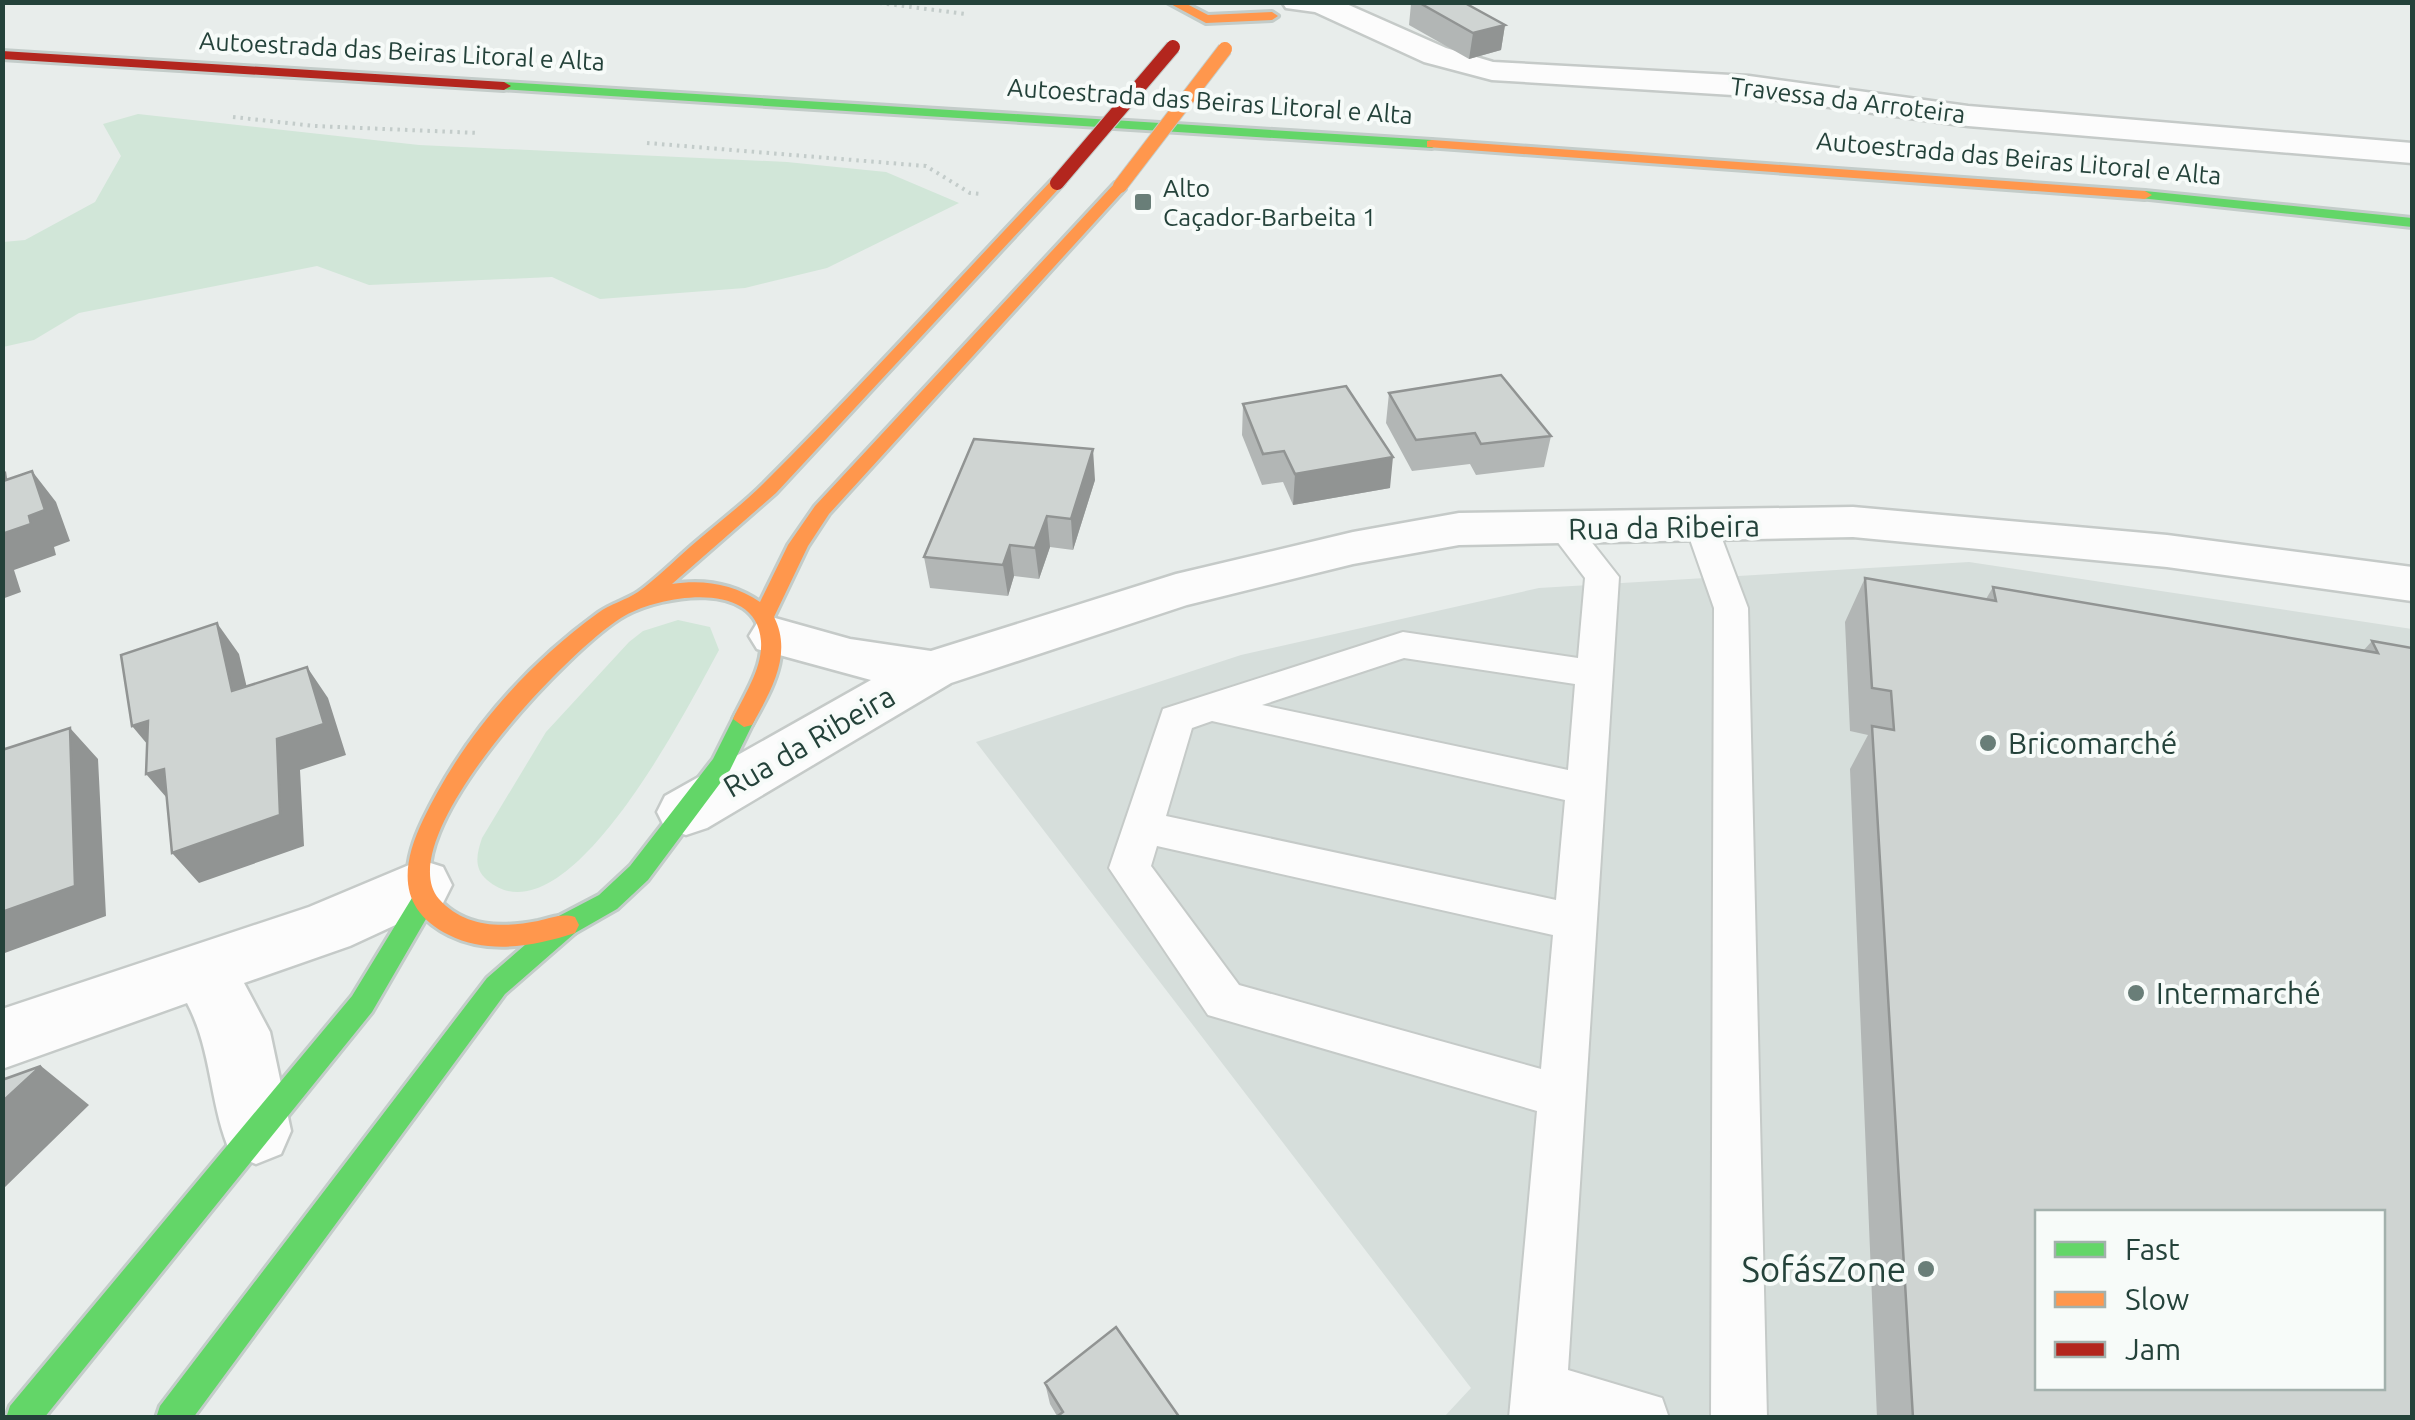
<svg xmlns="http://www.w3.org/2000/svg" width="2415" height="1420" viewBox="0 0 2415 1420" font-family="Ubuntu,sans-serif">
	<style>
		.built { fill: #d6dedb; fill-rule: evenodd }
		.green { fill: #d1e6d8 }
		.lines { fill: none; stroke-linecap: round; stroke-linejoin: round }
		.lane-casing { stroke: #c5cac8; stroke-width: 4 }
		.street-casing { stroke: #c5cac8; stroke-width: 5 }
		.fast-casing { stroke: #c3ccc9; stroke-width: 6 }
		.slow-casing { stroke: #c3ccc9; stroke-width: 6 }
		.jam-casing { stroke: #c3ccc9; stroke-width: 6 }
		.path { stroke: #c3ccca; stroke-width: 4; stroke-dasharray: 2.5 5; stroke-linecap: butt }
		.lane { fill: #fcfcfc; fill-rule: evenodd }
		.street { fill: #fcfcfc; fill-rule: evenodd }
		.fast { fill: #63d668; fill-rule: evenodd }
		.slow { fill: #ff974d; fill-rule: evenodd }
		.jam { fill: #b3261e; fill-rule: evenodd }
		.slow-bridge-casing { stroke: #c3ccc9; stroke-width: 16; stroke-linecap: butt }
		.jam-bridge-casing { stroke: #c3ccc9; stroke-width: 16; stroke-linecap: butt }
		.slow-bridge { stroke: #ff974d; stroke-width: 14 }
		.jam-bridge { stroke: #b3261e; stroke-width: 14 }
		.wall { fill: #b2b6b5 }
		.shaded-wall { fill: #919493 }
		.building { fill: #cfd4d2; stroke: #919493; stroke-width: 2.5; fill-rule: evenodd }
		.poi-dot { fill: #697e78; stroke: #f7fbf9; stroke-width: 4 }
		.labels { text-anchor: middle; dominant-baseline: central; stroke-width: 8; stroke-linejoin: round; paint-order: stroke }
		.far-street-label { font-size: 25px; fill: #24423a; stroke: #f7fbf9 }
		.far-poi-label { font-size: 25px; fill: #24423a; stroke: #f7fbf9; text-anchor: start }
		.street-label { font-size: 30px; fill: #24423a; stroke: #f7fbf9 }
		.poi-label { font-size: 30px; fill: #24423a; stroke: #f7fbf9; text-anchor: start }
		.near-poi-label { font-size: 35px; fill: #24423a; stroke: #f7fbf9; text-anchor: end }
	</style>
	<rect width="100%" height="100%" fill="#e8edeb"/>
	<path class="built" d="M1969,562L2412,629V1417H1444L1471,1388L976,742L1241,655L1539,588ZM2038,1212H2382V1388H2038Z"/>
	<path class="green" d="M138,114L419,145L787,162L886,172L959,203L827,268L745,288L600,299L552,277L369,285L317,266L79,313L34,340L3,347V242L25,240L95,202L121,156L103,124Z
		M678,620L710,627L719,650C691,701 567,949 487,880C473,868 477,853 482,838L546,732L629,642L643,631Z"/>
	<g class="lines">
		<g class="lane-casing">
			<path id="lane" d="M1563,517L1575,521L1619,577L1568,1370L1662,1398L1669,1418H1509L1537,1111L1208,1015L1109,868L1163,709L1403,632L1578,658L1585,578L1547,528L1551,521ZM1404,658L1575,684L1568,770L1262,705ZM1212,721L1565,800L1556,900L1166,816L1192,728ZM1157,846L1553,935L1541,1069L1239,985L1151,866Z
				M1702,517L1714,521L1718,528L1748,608L1767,1418H1711L1714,608L1686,528L1690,521Z"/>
		</g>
		<g class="street-casing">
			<path id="street" d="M1282,2H1342L1446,48L1493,62L1749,76L1968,106L2412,143V163L1968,126L1749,96L1492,80L1424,62L1315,12L1286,8Z
				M1853,507L2167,535L2412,567V601L2167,567L1853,537L1459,545L1353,564L1187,605L951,683L707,828L686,835L665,828L657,812L665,796L871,680L757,649L749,636L757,623L775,618L850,639L931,651L1176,574L1353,532L1459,513Z
				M421,860L443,867L452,885L443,903L350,946L244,983L270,1032L291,1131L281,1154L256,1164L231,1154C209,1105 213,1052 187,1003L2,1069V1009L309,907Z"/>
		</g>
		<g class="fast-casing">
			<path id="fast" d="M504,82L1432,140L1439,144L1432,148L499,89L497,86Z
				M2145,191L2412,218V227L2140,198L2138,195Z
				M744,711L755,719L730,770L648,880L617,909L575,933L505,994L193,1418H156L160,1406L487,978L557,917L599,895L630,866L713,759L736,713Z
				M424,890L433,893L437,900L372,1012L44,1418H6L10,1406L352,996L415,893Z"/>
		</g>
		<g class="slow-casing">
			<path id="slow" d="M1167,2H1183L1208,15L1272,12L1278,16L1272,20L1206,23Z
				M1432,140L2145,191L2152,195L2145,199L1427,147V141Z
				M1052,180L1064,183L776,493L672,584C703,579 734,584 760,602L788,545L815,506L1115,183H1125V189L829,514L808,546L774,617C793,654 771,691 752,725L744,727L733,719C744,695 763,668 761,641C757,579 662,595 626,615C574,643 387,838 439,899C465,928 502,928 538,921C551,918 562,913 575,917L579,925L575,933C535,946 489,955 449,935C397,909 401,866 423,820C463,737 524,667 598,613C610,604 626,600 638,592C656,579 673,562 690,547C714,526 741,506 764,483C863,385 956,281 1052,180Z"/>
		</g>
		<g class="jam-casing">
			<path id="jam" d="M2,51L504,82L511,86L504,90L2,59Z"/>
		</g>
		<path class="path" d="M872,2L966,14
			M233,117L315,126L479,133
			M647,143L926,166L970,193L980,194"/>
		<use href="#lane" class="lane"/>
		<use href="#street" class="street"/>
		<use href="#fast" class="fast"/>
		<use href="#slow" class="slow"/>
		<use href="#jam" class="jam"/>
		<g class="slow-bridge-casing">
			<path id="slow-bridge" d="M1120,186L1225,49"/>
		</g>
		<g class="jam-bridge-casing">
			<path id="jam-bridge" d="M1057,183L1173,47"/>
		</g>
		<use href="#slow-bridge" class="slow-bridge"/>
		<use href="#jam-bridge" class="jam-bridge"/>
	</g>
	<path class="wall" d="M1405,2H1463L1505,25L1501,50L1469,59L1409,25L1411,4Z
		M1389,393L1551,436L1544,467L1476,475L1470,464L1412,471L1386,423Z
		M1243,404L1390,488L1293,505L1283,482L1262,485L1242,435Z
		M1095,480L1073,550L1050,547L1039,579L1014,576L1008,596L930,588L924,557Z
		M1865,578L1986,599L1993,587L2363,651L2372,641L2412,648V1418H1877L1850,769L1868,735L1850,731L1845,622Z
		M1045,1383L1180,1418L1057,1416L1050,1404Z"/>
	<path class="shaded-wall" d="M1505,25L1501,50L1469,59L1473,33Z
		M1093,449L1095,480L1073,550L1071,519Z
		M1393,457L1390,488L1293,505L1295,474Z
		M32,471L56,502L70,541L54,547L56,555L14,570L21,592L2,599V534L29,516Z
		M1047,516L1050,547L1039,579L1035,548Z
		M1010,545L1014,576L1008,596L1003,565Z
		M217,623L239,654L255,722L232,691Z
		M307,667L328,698L346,755L300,770L304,846L199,883L172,853L277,739Z
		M148,721L158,757L132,726Z
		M70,728L98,759L106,916L2,954V912Z
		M164,769L173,805L146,774Z
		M41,1066L89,1105L2,1190V1102Z"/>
	<path class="building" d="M1418,2H1463L1505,25L1473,33Z
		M1501,375L1551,436L1481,444L1475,433L1416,440L1389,393Z
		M1346,386L1393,457L1295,474L1284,451L1263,454L1243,404Z
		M974,439L1093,449L1071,519L1047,516L1035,548L1010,545L1003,565L924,557Z
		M32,471L45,510L29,516L31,524L2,534V474L5,473L6,480Z
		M1865,578L1996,601L1993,587L2378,653L2372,641L2412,648V1418H1913L1872,726L1894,730L1891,691L1872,688ZM2038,1212H2382V1388H2038Z
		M217,623L232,691L307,667L324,724L277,739L280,815L172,853L164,769L146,774L148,721L132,726L121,655Z
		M70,728L75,886L2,912V750Z
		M41,1066L2,1102V1080Z
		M1116,1327L1180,1418H1055L1063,1412L1045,1383Z"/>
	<g class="poi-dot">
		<rect x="1133" y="192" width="20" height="20" rx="5"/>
		<circle cx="1988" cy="743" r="10"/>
		<circle cx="2136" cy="993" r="10"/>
		<circle cx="1926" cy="1269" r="10"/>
	</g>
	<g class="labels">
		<g class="far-street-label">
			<text transform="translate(402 51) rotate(3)">Autoestrada das Beiras Litoral e Alta</text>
			<text transform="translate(1848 100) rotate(7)">Travessa da Arroteira</text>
			<text transform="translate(1210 101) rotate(4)">Autoestrada das Beiras Litoral e Alta</text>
			<text transform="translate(2019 158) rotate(5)">Autoestrada das Beiras Litoral e Alta</text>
		</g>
		<g class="far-poi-label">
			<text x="1163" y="188">Alto<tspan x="1163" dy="29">Caçador-Barbeita 1</tspan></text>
		</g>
		<g class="street-label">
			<text transform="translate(1664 527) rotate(-1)">Rua da Ribeira</text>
			<text transform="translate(809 741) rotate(-30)">Rua da Ribeira</text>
		</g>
		<g class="poi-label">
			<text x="2008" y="743">Bricomarché</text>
			<text x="2156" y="993">Intermarché</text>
		</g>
		<g class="near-poi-label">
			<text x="1906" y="1269">SofásZone</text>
		</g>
	</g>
	<rect width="2415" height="1420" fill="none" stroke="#24423a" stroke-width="10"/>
	<rect x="2035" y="1210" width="350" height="180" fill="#f7fbf9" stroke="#a3b1ad" stroke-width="2.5"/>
	<rect x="2055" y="1242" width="50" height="15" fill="#63d668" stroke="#a3b1ad" stroke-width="2.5"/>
	<text x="2125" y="1260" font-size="30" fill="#24423a">Fast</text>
	<rect x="2055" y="1292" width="50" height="15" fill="#ff974d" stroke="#a3b1ad" stroke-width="2.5"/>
	<text x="2125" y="1310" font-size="30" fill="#24423a">Slow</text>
	<rect x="2055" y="1342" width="50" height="15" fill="#b3261e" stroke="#a3b1ad" stroke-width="2.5"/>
	<text x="2125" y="1360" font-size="30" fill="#24423a">Jam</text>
</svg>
